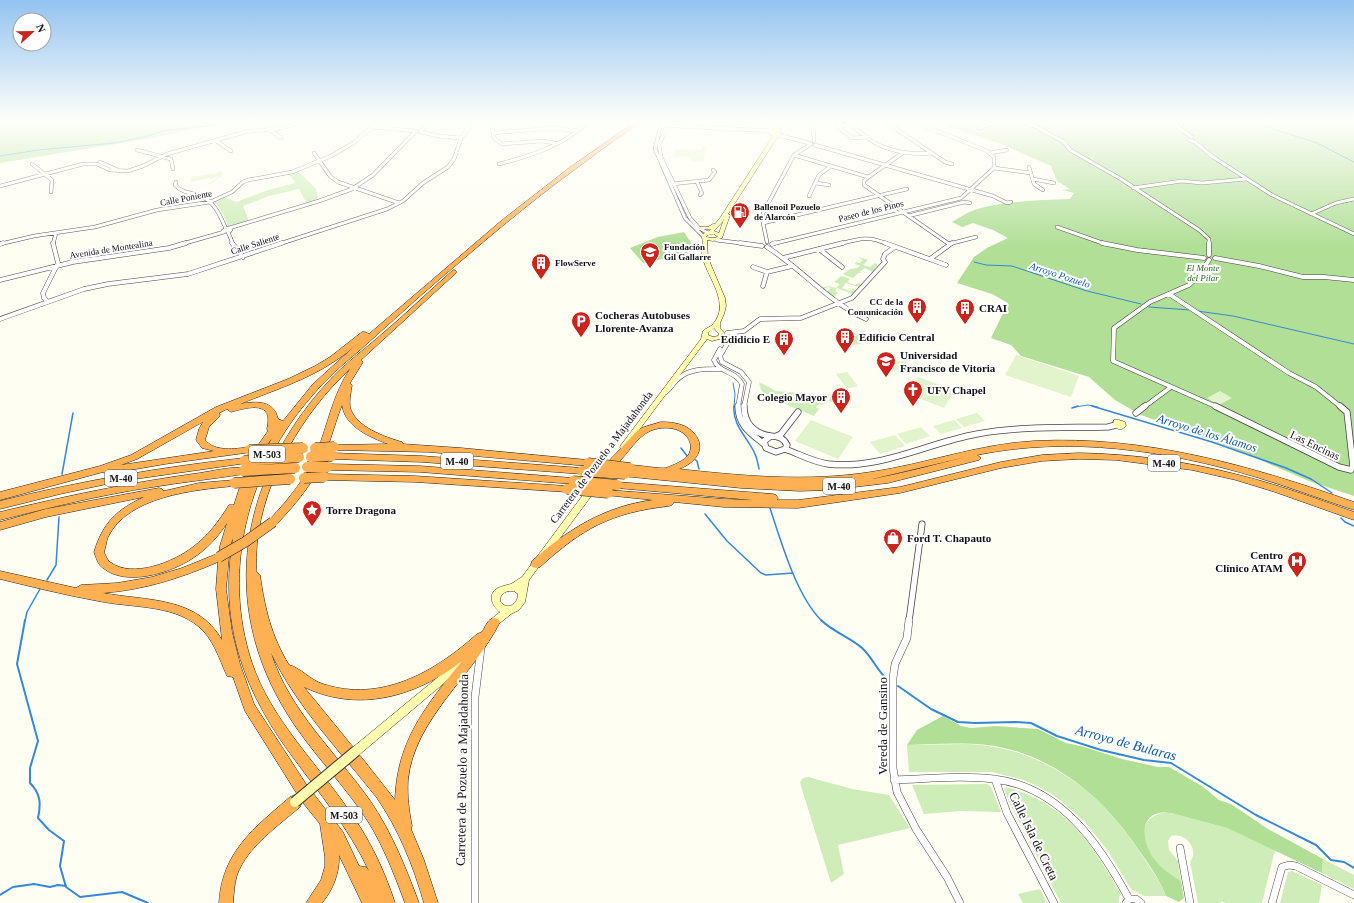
<svg xmlns="http://www.w3.org/2000/svg" width="1354" height="903" viewBox="0 0 1354 903" font-family="Georgia,serif">
	<style>
		.green { fill: #cfedb8 }
		.forest { fill: #b1df96 }
		.pitch { fill: #e2f4cb }
		.lines { fill: none; stroke-linecap: round; stroke-linejoin: round }
		.stream-far2 { stroke: #3588d7; stroke-width: 1 }
		.stream-far1 { stroke: #3588d7; stroke-width: 1.5 }
		.stream { stroke: #3588d7; stroke-width: 2 }
		.street-far3-casing { stroke: #434343; stroke-width: 4 }
		.street-far2-casing { stroke: #434343; stroke-width: 5 }
		.street-far1-casing { stroke: #434343; stroke-width: 7 }
		.street-casing { stroke: #434343; stroke-width: 8 }
		.secondary-casing { stroke: #323232; stroke-width: 1 }
		.highway-casing { stroke: #212121; stroke-width: 1 }
		.street-far3 { stroke: #fff; stroke-width: 3 }
		.street-far2 { stroke: #fff; stroke-width: 4 }
		.street-far1 { stroke: #fff; stroke-width: 5.5 }
		.street { stroke: #fff; stroke-width: 7 }
		.secondary { fill: #fffdae; fill-rule: evenodd }
		.highway { fill: #feb052; fill-rule: evenodd }
		.secondary-bridge-casing { stroke: #323232; stroke-width: 12; stroke-linecap: butt }
		.highway-bridge-casing { stroke: #212121; stroke-width: 11; stroke-linecap: butt }
		.secondary-bridge { stroke: #fffdae; stroke-width: 10 }
		.highway-bridge { stroke: #feb052; stroke-width: 10 }
		.labels { text-anchor: middle; dominant-baseline: central; stroke-width: 4; stroke-linejoin: round; paint-order: stroke }
		.far-street-label { font-size: 9px; fill: #101010; stroke: #fff }
		.far-poi-label { font-size: 9px; font-weight: bold; fill: #101010; stroke: #fff; text-anchor: start }
		.far-park-label { font-size: 9px; font-style: italic; fill: #246e1a; stroke: #fff }
		.far-water-label { font-size: 10px; font-style: italic; fill: #0e59ac; stroke: #fff }
		.shield { fill: #fff; stroke: #585858; stroke-width: 1 }
		.shield-label { font-size: 10px; font-weight: bold; fill: #101010 }
		.poi-label { font-size: 11px; font-weight: bold; fill: #101010; stroke: #fff; text-anchor: start }
		.street-label { font-size: 11px; fill: #101010; stroke: #fff }
		.water-label { font-size: 12px; font-style: italic; fill: #0e59ac; stroke: #fff }
		.near-street-label { font-size: 13px; fill: #101010; stroke: #fff }
		.near-water-label { font-size: 14px; font-style: italic; fill: #0e59ac; stroke: #fff }
	</style>
	<rect width="100%" height="100%" fill="#fffef3"/>
	<path class="green" d="M298,171L316,189L318,200L307,204L299,189L269,196L243,206L249,221L228,226L223,214L215,202L225,197L236,202L268,190L295,183L289,174Z
		M859,257L868,260L863,265L870,267L875,263L877,264V266L875,268L874,273L865,268L859,272L863,273H858L853,278L843,274L850,269L857,268L860,266L855,264L856,262L860,263L863,260L859,258Z
		M841,276L850,279L847,282L855,285L857,283L862,285L859,287L846,283L842,288L850,291L853,289L856,290L853,294L837,288L835,291L838,293L833,298L826,292L831,288L828,287L823,290L821,288L829,286L836,288L840,284L834,282Z
		M861,331H864L874,340C861,343 842,351 834,338L855,337Z
		M759,382L776,391L823,395L831,394L822,405L820,403L816,407L819,409L814,416L768,397L761,390Z
		M844,391L851,401L846,407L829,401L832,394Z
		M968,744C1046,748 1102,793 1143,857C1151,869 1161,882 1166,896H1144L1131,889L1106,848L1085,822L1055,796L1039,787L1024,780L992,772H909L907,745Z
		M808,777L852,789L889,795L910,828L838,845L844,874L831,883L801,786L800,782L803,778Z
		M987,784L991,787L1001,812L961,811L924,814L912,785Z
		M1006,787C1067,804 1091,843 1121,894L1119,897V903H1061L1009,802L1004,789Z
		M1162,813H1171L1227,828L1275,850L1262,903H1225L1222,901L1221,903H1198L1190,862C1200,850 1185,831 1171,836L1168,841L1169,850L1178,861L1181,881C1175,878 1168,874 1163,869C1146,854 1131,821 1162,813Z
		M1323,859L1354,875V889L1322,873Z
		M1292,871L1322,885L1319,903H1280L1288,872Z
		M1040,889L1047,903H1023L1018,894Z"/>
	<path class="forest" d="M0,120H240L147,139L0,163Z
		M928,120H1354V496L1309,481L1237,450L1141,415L1115,400L1089,377L1021,356L1011,345L991,338L1008,303L992,294L957,283L974,257L987,248L1008,238L993,230L973,223L962,227L952,222C959,218 966,213 974,210C1004,201 1039,200 1070,199L1074,193L1062,190L1070,189L1057,181L1051,166L1001,144Z
		M684,232L695,249L682,255L643,263L630,248L658,237Z
		M943,716L961,726L971,728L995,726L1038,729L1066,743L1081,746L1122,759L1158,767H1169L1202,786L1219,800L1231,804L1268,829L1323,859L1322,873L1227,828L1171,813C1138,808 1140,841 1155,860C1162,869 1171,875 1181,881L1184,898L1179,902L1166,896C1160,878 1142,855 1131,839C1097,792 1047,752 987,745C961,742 934,744 907,745L917,730Z"/>
	<path class="pitch" d="M702,146H706L703,162L690,161L691,157H673L675,149L701,150Z
		M222,171V176L210,184H208L220,176L191,182V177L215,173L216,175V173Z
		M1016,355L1079,376L1071,397L1005,375Z
		M905,360L911,367L890,371L884,364Z
		M847,372L858,386L847,389L836,374Z
		M918,377L955,390L944,408L906,393Z
		M1220,391L1232,398L1219,405L1207,398Z
		M977,413L985,421L964,427L956,419Z
		M811,420L853,437L838,459L795,441Z
		M954,420L962,428L941,434L933,426Z
		M921,427L930,436L906,444L897,434Z
		M895,435L905,446L880,454L870,442Z"/>
	<g class="lines">
		<path class="stream-far2" d="M1245,120L1317,143L1354,162
			M0,156L38,150L114,143L144,137L167,130L210,126L235,120
			M974,262L986,265L1012,266L1087,291L1141,304
			M1149,307L1190,310
			M1197,311L1233,316L1354,344
			M733,383L735,394L734,407
			M1075,407L1088,405L1098,407"/>
		<path class="stream-far1" d="M734,406C732,425 748,438 755,454C757,458 758,464 759,469
			M1092,406L1212,442L1286,468L1311,479L1332,493
			M1072,408L1078,406
			M681,448L688,457
			M694,459L697,461L699,469
			M62,474L73,413
			M770,508C781,542 797,597 822,621
			M705,514L727,541L761,573L766,575L793,573
			M1341,518L1345,522L1354,526
			M47,580L56,565L59,517
			M25,621L27,612L40,589"/>
		<path class="stream" d="M25,620L17,664L38,741L30,768V783C41,794 41,804 38,818L49,830L64,841L60,866L66,887L80,897L122,892L148,903
			M821,620C833,632 850,637 862,648C873,658 877,671 888,680
			M898,686L931,709L958,722L975,723L1015,722L1031,723L1057,736L1101,750L1144,760L1171,763L1256,815L1316,845L1331,860L1344,862L1354,868
			M0,895L13,887L34,884L50,887L58,885L66,886"/>
		<g class="street-far3-casing">
			<path id="street-far3" d="M507,120L491,123L494,138L502,144L542,141L555,143
				M654,120L667,125L677,126L772,131
				M813,120L814,141
				M845,120C855,128 866,138 877,144C893,152 914,155 932,153
				M883,120L945,162L952,164
				M1018,120L1035,126L1064,142L1070,150L1121,179L1199,230L1209,239V244
				M1172,120L1180,129L1192,137
				M849,124L838,127L852,138L868,137
				M370,127L416,131
				M660,128L655,149L685,218L704,237
				M979,128L1003,120
				M269,129L281,138
				M666,129L659,144L661,157L690,218L699,228L708,233
				M731,130L737,120
				M421,131L432,120
				M420,132L439,136L461,138
				M493,133L553,128L577,131
				M778,135L809,143
				M215,140L231,151
				M1189,140L1195,142L1213,157L1272,195L1354,234
				M815,145L993,196L1007,203L1011,202
				M137,150L171,159L173,169
				M904,152L867,178L864,181V185L949,244
				M314,153L330,176L338,182L399,203
				M990,153L1007,150
				M794,155L868,177
				M100,162L118,170
				M32,164L52,180L51,192
				M499,164C530,156 562,146 586,124V120
				M1029,167L1034,184L1043,190
				M994,168L1031,173
				M1033,179L1054,183
				M176,182L175,185C181,192 190,193 198,195C214,200 220,215 226,229
				M697,182L702,193L700,195
				M816,183L829,185
				M672,184L709,180L715,172L713,170
				M0,186L83,164H97L110,170L128,171L143,166L167,154L245,132L282,128L309,120
				M1133,188L1182,181L1202,183L1246,179
				M809,196L819,175L831,166
				M1311,214L1336,203L1354,199
				M908,216L964,202L970,203
				M763,223L907,189
				M1057,227L1105,244
				M229,229H231L230,231H223L226,229L319,201L352,189L373,175L415,132
				M228,232L233,244
				M716,240L748,244
				M767,242L763,223V213L794,155L811,144
				M0,244L34,236L95,227L157,210L210,202L232,192L243,182L248,180L292,172L331,156L355,142L380,120
				M53,244L56,233
				M182,244L224,232
				M279,244L387,209L403,201L423,183L448,167L454,159L461,138L476,120
				M772,244L961,198L994,168V157L987,151L909,120
				M839,244C858,239 869,235 887,244
				M949,244L976,237"/>
		</g>
		<g class="street-far2-casing">
			<path id="street-far2" d="M232,243L243,257
				M740,243L762,246
				M885,243L946,265
				M1102,243L1137,250L1204,258
				M1209,243V255
				M0,244L3,243
				M772,244L775,243
				M767,247C802,269 828,302 866,319
				M819,249L842,267
				M783,258L843,243
				M1215,258L1259,266L1303,277H1324L1354,280
				M930,259L952,243
				M1209,260L1199,276L1189,285L1150,302L1114,328L1113,361L1217,407
				M753,267L767,272L763,286
				M767,272L792,266
				M0,280L73,262L169,248L186,243
				M1169,294L1289,373L1316,387L1341,407
				M47,301L44,298L43,293L58,263L53,243
				M0,319L84,289L108,284L188,274L282,243
				M727,333L744,331L760,319L801,318L852,298L885,262L883,259L885,254L895,247
				M721,337L727,344L720,356L722,362L741,372L749,382L744,407
				M720,349L714,360C719,373 736,371 742,384L738,407
				M666,392C671,388 674,382 679,378C691,368 707,369 722,369
				M1144,407L1171,387"/>
		</g>
		<g class="street-far1-casing">
			<path id="street-far1" d="M738,406C738,425 750,433 764,444
				M744,406C744,423 754,434 771,436
				M1215,406L1339,467L1351,470L1353,466L1347,412L1340,406
				M1136,413L1145,406
				M771,436C778,436 784,438 787,445L785,449L776,452L766,448L764,441Z
				M777,436L781,434L798,412
				M785,449C799,454 813,462 828,464C880,470 927,443 977,434C1020,426 1064,428 1108,427L1116,425
				M909,621L922,524"/>
		</g>
		<g class="street-casing">
			<path id="street" d="M909,620L907,638L895,664L893,678V768L897,792L916,829L947,877L960,903
				M995,779L1007,813L1054,903
				M894,780C927,779 961,775 994,779C1061,787 1100,845 1129,899
				M1180,848L1190,903
				M475,903V697L481,648
				M1126,903L1129,899H1136L1141,903
				M1272,903L1282,867L1289,865L1296,866L1354,895"/>
		</g>
		<g class="secondary-casing">
			<path id="secondary" d="M782,120H786L780,128L782,134L778,136L728,214L730,215L722,238L713,241L707,240L708,258L725,298L726,306L724,314L720,323V328L725,334L723,338L712,341L707,339L625,449H621L620,447L621,445L701,339L703,331C706,328 711,327 713,324C731,304 708,278 703,259C701,254 703,249 703,243C703,239 701,238 703,234L709,231L711,229H699L697,228L699,227H708L713,224H715L720,218L773,136L768,133L771,130L777,127ZM724,219L719,233L714,231L724,220ZM714,234L718,237L713,238L706,237L708,235ZM714,328L719,334L718,336L713,337L708,335V333Z
				M1114,420H1119L1125,422L1126,426L1122,429H1118L1113,424Z
				M606,467L609,468L610,470L609,472L529,580L525,602L519,610L511,614L495,627L492,628L489,627L488,624L489,621L500,612C492,606 487,594 498,588C502,586 507,585 511,584C515,582 518,579 522,577L603,468ZM508,591H514L518,594C518,605 506,611 500,601C500,595 503,593 508,591Z
				M466,652L469,653L470,656L469,659L443,684L360,754L356,756L352,754L351,751L352,748L437,678L463,653Z"/>
		</g>
		<g class="highway-casing">
			<path id="highway" d="M638,120H643C633,128 621,136 611,143C591,157 573,171 554,185C507,221 463,259 419,297C399,315 379,333 359,351C342,365 326,379 312,396C248,468 221,570 252,663C271,719 315,761 348,809C369,838 384,869 395,903H362L339,855C340,872 333,890 322,903H306L321,880L325,866V857L320,824L300,799L302,802L300,807C278,826 247,847 237,875C234,885 234,893 233,903H219C222,852 254,828 290,797L295,795L299,797L245,711L233,677L227,676C219,658 213,638 198,626C171,604 131,608 98,601C65,595 33,587 0,579V571L76,588L81,585L117,583L152,577L182,568L219,553L220,546L227,523C218,537 207,549 193,558C171,573 126,587 103,568C98,565 96,557 94,552C103,523 116,510 144,497L46,517L0,530V522L46,509L159,488L162,489L164,491L199,483L234,480L237,481L239,483L237,485L234,486C194,490 128,496 108,537C106,542 106,547 104,552C106,556 107,560 110,562C132,579 174,562 193,547C208,536 219,521 229,505H234L244,474C213,479 183,482 153,487C101,495 51,507 0,520V512C66,496 133,482 200,473C212,471 234,466 246,468L256,448L268,431L267,429C274,400 249,407 231,412L227,409L219,413L220,415L219,417L209,427L205,440C215,452 235,449 249,447L252,448L253,450L252,452L165,464L107,474L103,472L0,500V492L100,466L131,455L216,407L288,379L315,366L330,357L362,332H365L369,334L501,221L569,168ZM357,344L313,384L283,421L278,419C274,400 256,401 240,404C272,391 307,380 335,361C343,356 350,350 357,344ZM203,422L199,429L196,440L202,448L214,451L121,465L137,459ZM272,438L254,472C258,459 264,449 272,438ZM233,538C219,622 242,688 292,756C319,793 349,828 369,871L366,867L359,866L343,832L306,784L254,704L240,664L232,632L226,589L230,546ZM218,562L216,589L222,640C197,596 146,601 103,593C144,590 181,578 218,562Z
				M454,270L456,271V273L361,360L363,362L350,383L352,385C351,392 349,400 350,407C355,427 385,437 402,442L403,444L461,448L588,460L593,463L591,465L588,466L429,452L334,450L331,449L330,447L331,445L388,444C370,437 345,427 342,405C333,428 328,452 316,474C305,493 291,509 276,525H270L268,522L270,519C289,499 306,478 317,452C328,424 333,394 350,369C303,412 263,480 257,544C256,553 257,562 256,571L260,575C265,609 271,635 289,665C301,668 310,680 323,684C381,703 435,672 477,634L482,632C486,626 489,615 498,619L500,622C474,675 414,719 408,780C407,796 409,811 412,826L411,829L424,860L438,903H424C413,865 399,830 377,798C340,751 297,707 271,653C290,712 336,752 371,802C392,833 406,868 419,903H405C393,871 381,839 361,811C338,778 309,749 288,715C217,602 241,477 328,382C344,364 364,350 382,334C406,314 428,292 452,271ZM462,661C426,706 397,740 395,800L366,763L304,687C358,713 416,697 462,661Z
				M661,422C670,422 680,423 688,428C709,443 699,462 679,469C743,476 807,482 871,472C926,464 978,444 1034,441C1145,435 1251,466 1354,502V510C1321,499 1289,487 1256,477C1166,450 1069,436 977,455L981,458L979,460L888,483L829,490L800,491L741,488L622,476L620,474L622,472L629,471L625,468L627,466L630,465C637,465 661,469 666,468C673,465 685,461 689,454C691,450 691,446 690,442C684,427 664,425 650,431C637,437 628,453 618,463L613,467H607L605,465L607,463L638,430L644,427ZM966,457C937,464 904,473 873,479H872Z
				M332,453L422,456L582,468L587,471L582,474L422,462L332,459L327,456Z
				M1079,453C1132,454 1184,461 1235,474C1276,484 1315,498 1354,512V520L1275,492L1236,480L1192,470L1116,460L1079,459L1042,461L1001,468L900,493L798,508L724,507L674,502L672,505L669,506C610,513 583,528 540,567L536,568L532,567L531,564L532,561C567,530 605,506 653,500L605,495L603,493L605,491L608,490L724,499L752,500L617,488L614,487L612,485L614,483L617,482L773,494L776,495L778,498L777,500H798L900,487L1001,462L1042,455Z
				M244,458L247,459L249,461L247,463L121,481L60,494L0,509V501C81,481 161,467 244,458Z
				M328,464L420,466L573,478L576,479L578,481L576,483L573,484L420,472L328,470L323,467Z
				M324,474L415,476L567,486L570,487L572,489L570,491L567,492L415,482L324,480L321,479L319,477L321,475Z"/>
		</g>
		<use href="#street-far3" class="street-far3"/>
		<use href="#street-far2" class="street-far2"/>
		<use href="#street-far1" class="street-far1"/>
		<use href="#street" class="street"/>
		<use href="#secondary" class="secondary"/>
		<use href="#highway" class="highway"/>
		<g class="secondary-bridge-casing">
			<path id="secondary-bridge" d="M295,802L356,751"/>
		</g>
		<g class="highway-bridge-casing">
			<path id="highway-bridge" d="M315,448L334,447
				M249,450L303,448
				M311,457L332,456
				M244,461L299,457
				M588,463L630,468
				M307,467H328
				M243,471L295,468
				M582,471L625,474
				M304,478L324,477
				M573,481L617,485
				M234,483L290,479
				M567,489L608,493
				M219,557L245,542L273,522"/>
		</g>
		<use href="#secondary-bridge" class="secondary-bridge"/>
		<use href="#highway-bridge" class="highway-bridge"/>
	</g>
	<linearGradient id="sky" x2="0" y2="1"><stop stop-color="#93c3f0"/><stop offset="0.49" stop-color="#fffffa"/><stop offset="1" stop-color="#fffffa" stop-opacity="0"/></linearGradient>
	<rect width="1354" height="247" fill="url(#sky)"/>
	<defs>
		<g id="fuel-pin" transform="scale(1)"><path d="M0 17L-7.5 6A9.5 9.5 0 1 1 7.5 6Z" fill="#cb241c" stroke="#fff"/><path d="M-5.5-6h7V0h2V4h1.3V-2.5L3-4.5l.8-.8L6-3V5H2.5V1h-1V6h-7ZM-4.2-4.7v3.2H.2V-4.7Z" fill="#fff"/></g>
		<g id="school-pin" transform="scale(1)"><path d="M0 17L-7.5 6A9.5 9.5 0 1 1 7.5 6Z" fill="#cb241c" stroke="#fff"/><path d="M0-5L7-2L0 1L-7-2ZM-4 1L0 2.5L4 1V4Q0 6-4 4Z" fill="#fff"/></g>
		<g id="building-pin" transform="scale(1)"><path d="M0 17L-7.5 6A9.5 9.5 0 1 1 7.5 6Z" fill="#cb241c" stroke="#fff"/><path d="M-4-6H4V6H1V3H-1V6H-4ZM-2.5-4.3h1.7v1.8h-1.7ZM.8-4.3h1.7v1.8H.8ZM-2.5-1h1.7V.8h-1.7ZM.8-1h1.7V.8H.8Z" fill="#fff"/></g>
		<g id="parking-pin" transform="scale(1)"><path d="M0 17L-7.5 6A9.5 9.5 0 1 1 7.5 6Z" fill="#cb241c" stroke="#fff"/><path d="M-3.5-5.5H1a3.5 3.5 0 0 1 0 7H-1V5.5H-3.5ZM-1-3.4V-.6H.8a1.4 1.4 0 0 0 0-2.8Z" fill="#fff"/></g>
		<g id="university-pin" transform="scale(1)"><path d="M0 17L-7.5 6A9.5 9.5 0 1 1 7.5 6Z" fill="#cb241c" stroke="#fff"/><path d="M0-5L7-2L0 1L-7-2ZM-4 1L0 2.5L4 1V4Q0 6-4 4Z" fill="#fff"/></g>
		<g id="church-pin" transform="scale(1)"><path d="M0 17L-7.5 6A9.5 9.5 0 1 1 7.5 6Z" fill="#cb241c" stroke="#fff"/><path d="M-1.2-6h2.4v3.5h3.3v2.4h-3.3V6h-2.4V-.1h-3.3v-2.4h3.3Z" fill="#fff"/></g>
		<g id="sight-pin" transform="scale(1)"><path d="M0 17L-7.5 6A9.5 9.5 0 1 1 7.5 6Z" fill="#cb241c" stroke="#fff"/><path d="M0-6L1.8-2.2L6-1.7L2.9 1.2L3.7 5.4L0 3.3L-3.7 5.4L-2.9 1.2L-6-1.7L-1.8-2.2Z" fill="#fff"/></g>
		<g id="shop-pin" transform="scale(1)"><path d="M0 17L-7.5 6A9.5 9.5 0 1 1 7.5 6Z" fill="#cb241c" stroke="#fff"/><path d="M-5-2.5h2.3a2.7 3.5 0 0 1 5.4 0H5L5.5 6h-11ZM-1.5-2.5h3a1.5 2.3 0 0 0-3 0Z" fill="#fff"/></g>
		<g id="hospital-pin" transform="scale(1)"><path d="M0 17L-7.5 6A9.5 9.5 0 1 1 7.5 6Z" fill="#cb241c" stroke="#fff"/><path d="M-5-5h3v3.5h4V-5h3V5h-3V1.5h-4V5h-3Z" fill="#fff"/></g>
	</defs>
	<g fill-rule="evenodd">
		<use href="#fuel-pin" x="740" y="212"/>
		<use href="#school-pin" x="650" y="252"/>
		<use href="#building-pin" x="541" y="263"/>
		<use href="#building-pin" x="917" y="307"/>
		<use href="#building-pin" x="965" y="308"/>
		<use href="#parking-pin" x="581" y="321"/>
		<use href="#building-pin" x="845" y="337"/>
		<use href="#building-pin" x="784" y="339"/>
		<use href="#university-pin" x="886" y="361"/>
		<use href="#church-pin" x="913" y="390"/>
		<use href="#building-pin" x="841" y="397"/>
		<use href="#sight-pin" x="312" y="510"/>
		<use href="#shop-pin" x="893" y="538"/>
		<use href="#hospital-pin" x="1297" y="561"/>
	</g>
	<g class="labels">
		<g class="far-street-label">
			<text transform="translate(186 198) rotate(-11)">Calle Poniente</text>
			<text transform="translate(871 211) rotate(-14)">Paseo de los Pinos</text>
			<text transform="translate(255 244) rotate(-18)">Calle Saliente</text>
			<text transform="translate(111 249) rotate(-9)">Avenida de Montealina</text>
		</g>
		<g class="far-poi-label">
			<text x="754" y="207">Ballenoil Pozuelo<tspan x="754" dy="10">de Alarcón</tspan></text>
			<text x="664" y="247">Fundación<tspan x="664" dy="10">Gil Gallarre</tspan></text>
			<text x="555" y="263">FlowServe</text>
			<text x="903" y="302" text-anchor="end">CC de la<tspan x="903" dy="10">Comunicación</tspan></text>
		</g>
		<g class="far-park-label">
			<text x="1203" y="268">El Monte<tspan x="1203" dy="10">del Pilar</tspan></text>
		</g>
		<g class="far-water-label">
			<text transform="translate(1060 275) rotate(18)">Arroyo Pozuelo</text>
		</g>
		<g class="shield">
			<rect x="249" y="446" width="36" height="16" rx="3"/>
			<rect x="441" y="453" width="32" height="16" rx="3"/>
			<rect x="1148" y="455" width="32" height="16" rx="3"/>
			<rect x="105" y="470" width="32" height="16" rx="3"/>
			<rect x="823" y="478" width="32" height="16" rx="3"/>
			<rect x="326" y="807" width="36" height="16" rx="3"/>
		</g>
		<g class="shield-label">
			<text x="267" y="454">M-503</text>
			<text x="457" y="461">M-40</text>
			<text x="1164" y="463">M-40</text>
			<text x="121" y="478">M-40</text>
			<text x="839" y="486">M-40</text>
			<text x="344" y="815">M-503</text>
		</g>
		<g class="poi-label">
			<text x="979" y="308">CRAI</text>
			<text x="595" y="315">Cocheras Autobuses<tspan x="595" dy="13">Llorente-Avanza</tspan></text>
			<text x="859" y="337">Edificio Central</text>
			<text x="770" y="339" text-anchor="end">Edidicio E</text>
			<text x="900" y="355">Universidad<tspan x="900" dy="13">Francisco de Vitoria</tspan></text>
			<text x="927" y="390">UFV Chapel</text>
			<text x="827" y="397" text-anchor="end">Colegio Mayor</text>
			<text x="326" y="510">Torre Dragona</text>
			<text x="907" y="538">Ford T. Chapauto</text>
			<text x="1283" y="555" text-anchor="end">Centro<tspan x="1283" dy="13">Clínico ATAM</tspan></text>
		</g>
		<g class="street-label">
			<text transform="translate(1315 445) rotate(26)">Las Encinas</text>
			<text transform="translate(601 457) rotate(-53)">Carretera de Pozuelo a Majadahonda</text>
		</g>
		<g class="water-label">
			<text transform="translate(1207 433) rotate(17)">Arroyo de los Álamos</text>
		</g>
		<g class="near-street-label">
			<text transform="translate(882 726) rotate(-90)">Vereda de Gansino</text>
			<text transform="translate(462 770) rotate(-89)">Carretera de Pozuelo a Majadahonda</text>
			<text transform="translate(1034 836) rotate(64)">Calle Isla de Creta</text>
		</g>
		<g class="near-water-label">
			<text transform="translate(1126 743) rotate(15)">Arroyo de Bularas</text>
		</g>
	</g>
	<g transform="translate(32 32) rotate(68)"><circle r="19" fill="#ffffff" stroke="#9f9f9f"/>
	<path d="M0-3L7 15L0 10L-7 15Z" fill="#cb241c"/>
	<text y="-6" font-size="11" font-weight="bold" text-anchor="middle" fill="#101010">N</text>
	</g>
</svg>
